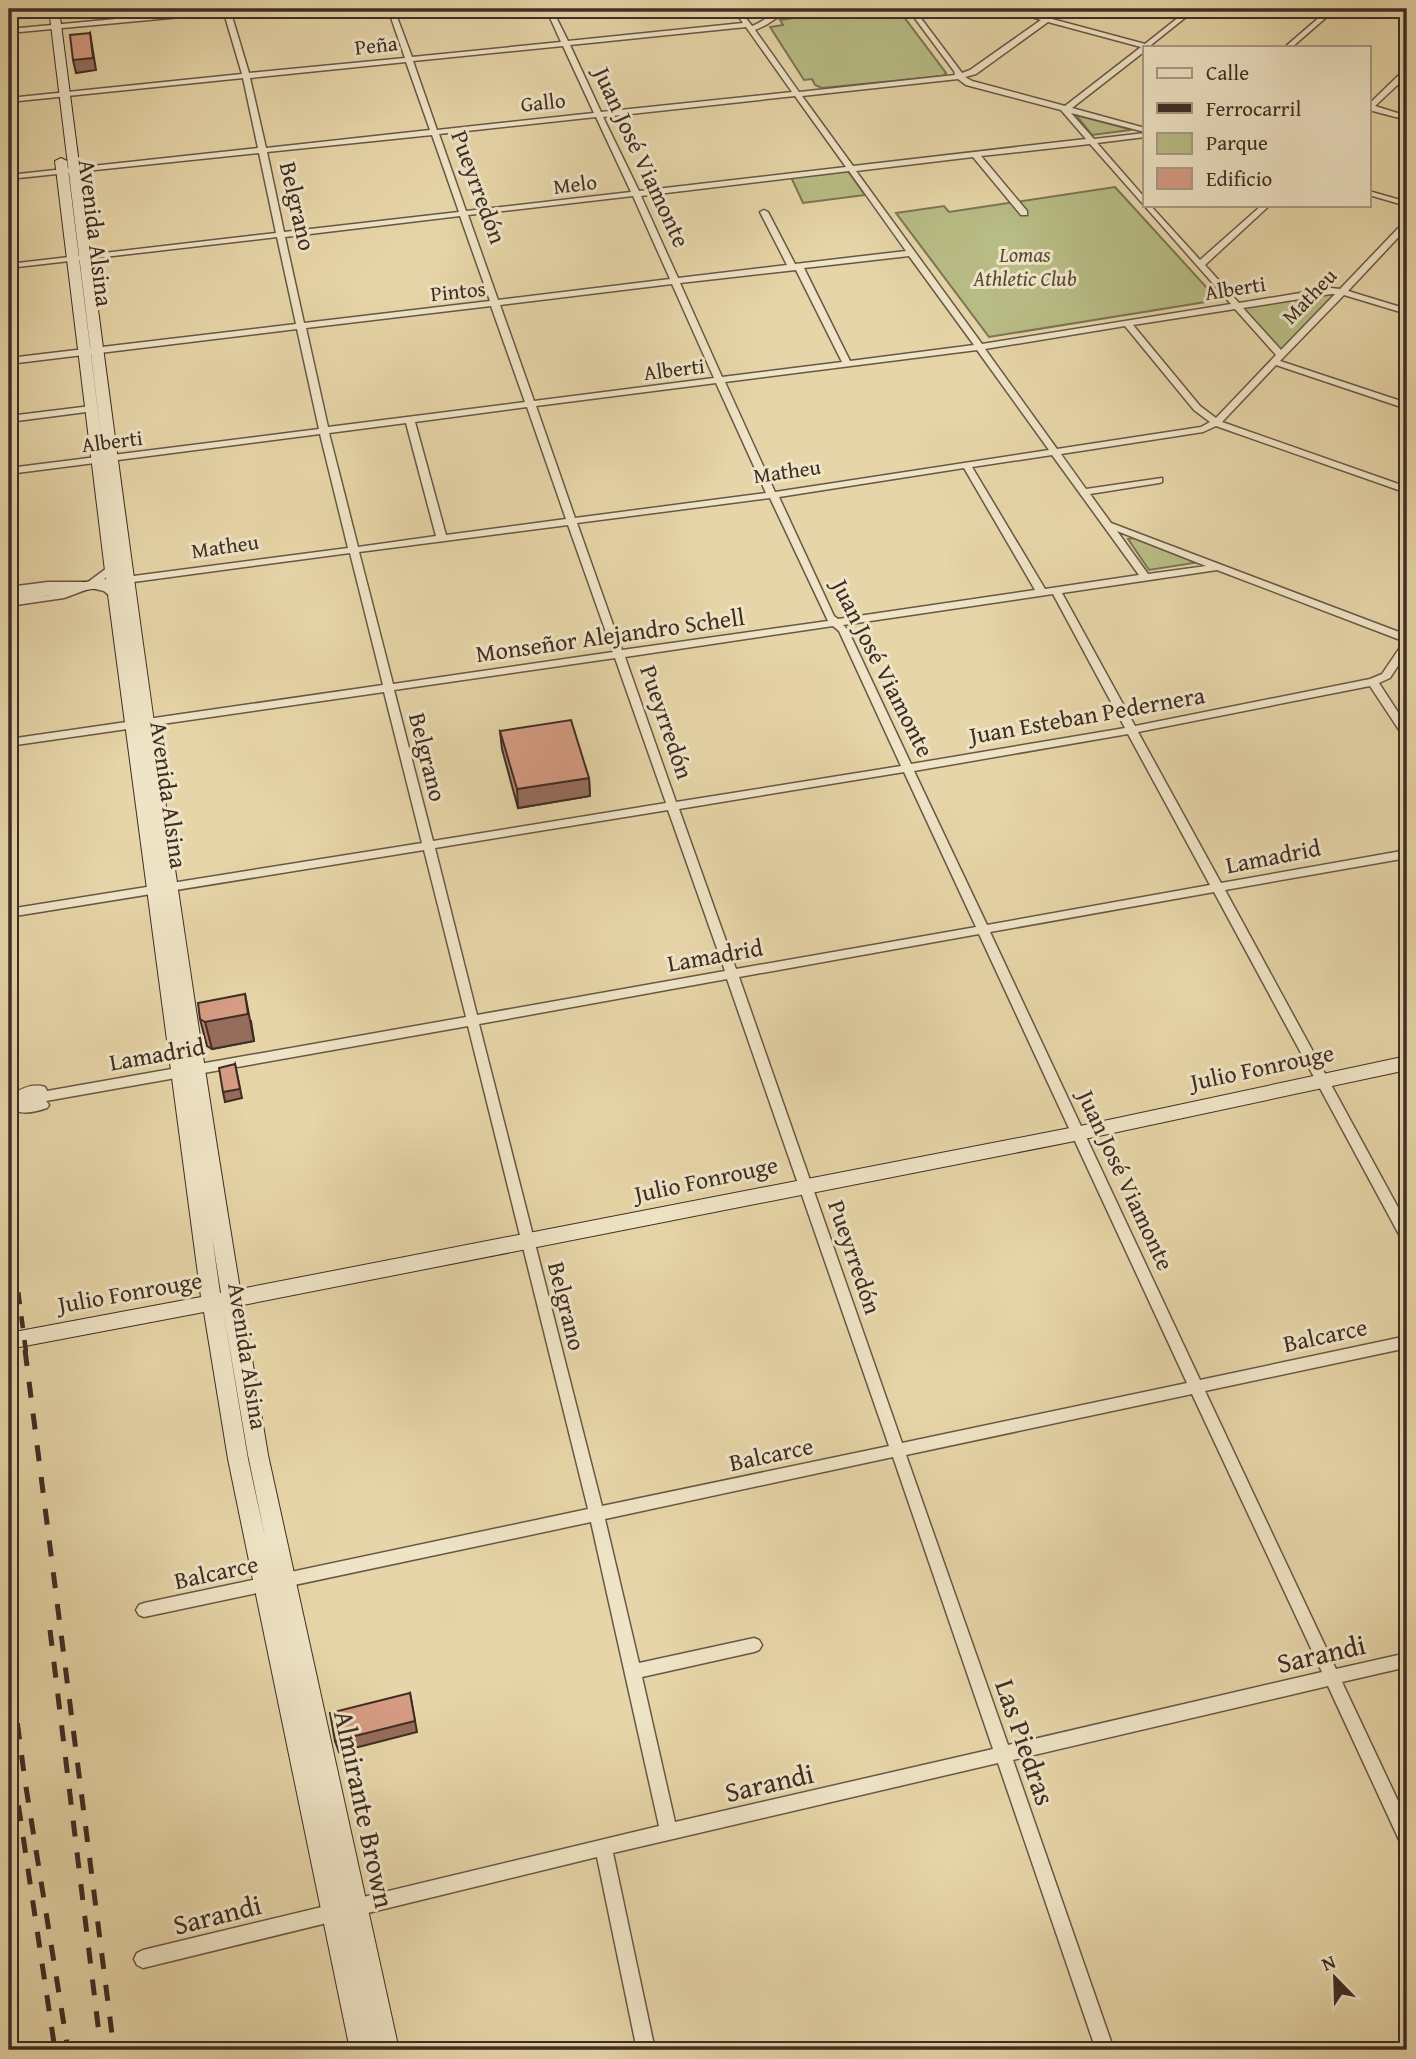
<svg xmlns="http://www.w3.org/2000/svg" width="1416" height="2059" viewBox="0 0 1416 2059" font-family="'Gentium Book Plus',serif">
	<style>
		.green { fill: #b8bc85; stroke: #7b7455; stroke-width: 2 }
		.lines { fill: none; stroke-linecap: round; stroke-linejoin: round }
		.street-casing { stroke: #685746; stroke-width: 3 }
		.secondary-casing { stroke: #3e2d25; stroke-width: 2 }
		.street { fill: #efe4c6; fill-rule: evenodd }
		.secondary { fill: #efe4c6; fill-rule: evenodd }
		.rail-far1 { stroke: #3e2d25; stroke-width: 4.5; stroke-dasharray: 12 12; stroke-linecap: butt }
		.rail { stroke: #3e2d25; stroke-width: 5; stroke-dasharray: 16 16; stroke-linecap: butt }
		.wall { fill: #b88672; stroke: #3e2d25; stroke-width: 2 }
		.shaded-wall { fill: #966d5c; stroke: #3e2d25; stroke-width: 2 }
		.building { fill: #d69c84; stroke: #3e2d25; stroke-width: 2 }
		.labels { text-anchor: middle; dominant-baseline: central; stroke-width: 6; stroke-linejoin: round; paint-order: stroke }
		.far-street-label { font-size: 21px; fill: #3e2d25; stroke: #efe4c6 }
		.far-park-label { font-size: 21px; font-style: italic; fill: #564a38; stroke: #efe4c6 }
		.street-label { font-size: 24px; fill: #3e2d25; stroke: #efe4c6 }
		.near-street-label { font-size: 28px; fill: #3e2d25; stroke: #efe4c6 }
	</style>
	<rect width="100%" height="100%" fill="#e6d5a8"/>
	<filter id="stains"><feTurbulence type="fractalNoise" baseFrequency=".00286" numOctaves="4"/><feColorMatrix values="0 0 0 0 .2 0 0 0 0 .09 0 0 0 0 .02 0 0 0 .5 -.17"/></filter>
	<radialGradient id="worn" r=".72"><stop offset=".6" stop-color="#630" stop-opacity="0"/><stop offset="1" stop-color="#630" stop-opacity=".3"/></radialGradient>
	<path class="green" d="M848,9H898L946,73L943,76L822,88L815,85L812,79L804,80L770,27L783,25L780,20L794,18L793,15Z
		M1076,115L1129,129L1130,130L1092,135Z
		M847,170L865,195L803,203L791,177Z
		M1115,187L1218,300L989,337L896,213L944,206L949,212Z
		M1343,292L1282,356L1236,305Z
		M1134,538L1190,560L1194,563L1149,570L1128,539Z"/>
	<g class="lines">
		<g class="street-casing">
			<path id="street" d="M223,9H249L231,13L249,73L405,58L388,9H394L412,57L561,42L546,9H552L568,41L743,23L733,9H739L752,26C765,21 776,9 790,9L766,25L755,30L799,92L955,75L954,71L908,9H914L962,73L970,70L1041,20L1006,9H1016L1046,17L1057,9H1064L1052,19L1145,44L1189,9H1196L1151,45L1152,47H1145V51L1072,108L1145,128V132L1071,113L1094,139L1145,133V137L1097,143L1145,198V205H1150L1200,260L1262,205H1270L1205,265L1239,303L1331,288L1340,289L1404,222H1407V228L1348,291L1407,309V314L1344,295L1280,361L1407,403V409L1276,365L1222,422L1407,487V493L1216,426L1203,432L1061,454L1086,489L1162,478V482L1159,483L1090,494L1111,523L1407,635V652L1390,678L1379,683L1407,726V737L1403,736L1370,686L1138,732L1221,883L1407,850V858L1225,890L1407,1224V1241L1402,1240L1214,892L990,932L1200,1380L1407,1336V1348L1205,1391L1336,1669L1407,1653V1667L1342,1682L1407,1820V1846L1401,1844L1328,1686L1013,1760L1114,2050H1096L998,1763L613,1853L655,2050H637L597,1857L143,1968L137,1965L134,1959L137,1953L143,1950L659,1826L591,1522L144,1617L139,1615L136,1610L139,1605L144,1603L588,1509L468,1026L46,1101L49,1105L47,1108C35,1112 18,1117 10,1105L12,1095C22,1088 33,1083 45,1087L47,1091L466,1017L424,850L9,917V909L422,843L384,692L9,746V739L383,685L350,553L126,583L121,580L126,577L348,548L320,434L9,474V468L319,429L297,329L9,364V358L296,324L277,237L9,268V264L276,233L259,153L9,179V175L258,148L243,78L9,102V98L242,74L224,13L9,33V29ZM1048,22L1141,47L1065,106L972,81L965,77L976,74ZM746,27L792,92L601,112L570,45ZM563,46L594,113L437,130L413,61ZM406,62L430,130L266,148L250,78ZM958,79L966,85L1061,110L1086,139L853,166L802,96ZM795,96L846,167L639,191L603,117ZM596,117L631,192L466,211L439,134ZM432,135L459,212L284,232L267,152ZM1090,144L1231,304L982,344L856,171L973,157L1021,215H1027V211L981,156ZM849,171L906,251L795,264L768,212L764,210L760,212L787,265L678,278L641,196ZM633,196L670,279L498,300L468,215ZM460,216L490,301L304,323L285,237ZM909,256L974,345L850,361L804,268ZM796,270L842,362L722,377L680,283ZM672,284L714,378L534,401L500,305ZM1331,294H1335L1281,350L1243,308ZM491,306L525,402L328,427L306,328ZM1235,309L1276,355L1216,418L1200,406L1133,325ZM1125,326L1194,410L1210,422L1201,427L1057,449L985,349ZM977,350L1049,450L775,492L725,382ZM716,383L766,493L575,518L536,406ZM527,407L566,519L446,535L415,422ZM406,423L436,536L358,547L329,433ZM1052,455L1139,575L1045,589L972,467ZM964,468L1035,590L838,619L834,616L779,497ZM770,498L828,621L622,650L577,523ZM568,525L613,652L393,684L359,552ZM1117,531L1206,566L1148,574ZM1217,570L1403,641L1406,642L1403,643L1382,674L1370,679L1135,726L1062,593ZM1053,594L1125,728L911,764L848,630L843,625ZM833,626L839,631L901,766L676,802L625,657ZM615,658L666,803L433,841L394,690ZM1128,734L1210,885L987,925L914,771ZM904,772L976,927L736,969L679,809ZM668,810L725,971L477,1015L435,848ZM979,934L1187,1383L902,1443L739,977ZM727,979L889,1446L602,1506L479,1024ZM1192,1394L1322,1672L1008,1745L906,1455ZM893,1457L993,1749L675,1822L642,1677L754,1652L759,1650L762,1645L759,1640L754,1638L639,1663L605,1519Z
				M1329,9H1336L1292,47H1285Z
				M1368,9H1378L1407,16V20Z
				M1404,70H1407V76L1375,106L1407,116V120L1369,110V104Z
				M1369,191L1407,202V206L1369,195Z
				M91,406L96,409L94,411L9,422V416Z
				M111,565L116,568L99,584L111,587L119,593V597H111L104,591L91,588L64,598L9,606V600L50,595L77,587L9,593V587L48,582H88Z
				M1407,2041V2050H1397L1400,2044Z"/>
		</g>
		<g class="secondary-casing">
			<path id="secondary" d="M49,9H59C114,437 170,864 240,1289L1080,1126L1407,1056V1070L1080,1140L243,1305L268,1455L399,2050H350L228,1459L204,1312L9,1349V1333L201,1297L107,587L9,601V593L106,579L55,161L61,158L67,161L104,460ZM212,1236L221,1293H220ZM223,1309L248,1455L265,1537L248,1459Z"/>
		</g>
		<use href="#street" class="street"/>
		<use href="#secondary" class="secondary"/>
		<path class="rail-far1" d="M9,1221L26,1352"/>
		<path class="rail" d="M25,1350L114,2050
			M50,1630L101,2050
			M9,1660L25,1781L68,2050
			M9,1742L55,2050"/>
	</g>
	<path class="wall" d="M500,731L589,778L590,796L518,808L502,749Z
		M200,1019L251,1021L254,1041L212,1049L207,1046Z
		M1407,1553V1570L1403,1561Z"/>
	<path class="shaded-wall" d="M90,33L96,70L76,73L73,60Z
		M589,778L590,796L518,808L517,789Z
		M245,994L254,1041L212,1049L205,1022Z
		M235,1064L242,1098L225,1102L223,1092Z
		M410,1693L417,1732L339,1752L335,1741Z"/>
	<path class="building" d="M90,33L93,58L73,60L70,35Z
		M571,720L589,778L517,789L500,731Z
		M245,994L248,1014L205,1022L200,1019L198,1003Z
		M235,1064L240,1089L223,1092L219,1068Z
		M410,1693L415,1721L335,1741L330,1713Z"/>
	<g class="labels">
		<g class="far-street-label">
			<text transform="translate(376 45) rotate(-6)">Peña</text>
			<text transform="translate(543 102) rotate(-6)">Gallo</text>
			<text transform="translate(575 184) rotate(-7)">Melo</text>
			<text transform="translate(1235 288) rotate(-9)">Alberti</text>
			<text transform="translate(458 291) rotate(-6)">Pintos</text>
			<text transform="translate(1309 296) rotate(-46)">Matheu</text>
			<text transform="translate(674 369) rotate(-7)">Alberti</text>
			<text transform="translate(112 441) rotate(-7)">Alberti</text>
			<text transform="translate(787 471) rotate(-8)">Matheu</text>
			<text transform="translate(225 546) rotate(-8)">Matheu</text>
		</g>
		<g class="far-park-label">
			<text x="1025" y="254">Lomas<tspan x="1025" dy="24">Athletic Club</tspan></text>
		</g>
		<g class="street-label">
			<text transform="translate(642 157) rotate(65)">Juan José Viamonte</text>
			<text transform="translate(479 187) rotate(70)">Pueyrredón</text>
			<text transform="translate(298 206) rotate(77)">Belgrano</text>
			<text transform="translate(96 233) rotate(83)">Avenida Alsina</text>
			<text transform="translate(610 635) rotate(-8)">Monseñor Alejandro Schell</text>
			<text transform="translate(883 668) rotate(63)">Juan José Viamonte</text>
			<text transform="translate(1087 715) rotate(-10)">Juan Esteban Pedernera</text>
			<text transform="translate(667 722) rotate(71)">Pueyrredón</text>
			<text transform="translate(428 757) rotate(76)">Belgrano</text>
			<text transform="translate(169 795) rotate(82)">Avenida Alsina</text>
			<text transform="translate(1273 856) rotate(-11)">Lamadrid</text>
			<text transform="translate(715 955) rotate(-10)">Lamadrid</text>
			<text transform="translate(157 1054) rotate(-10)">Lamadrid</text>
			<text transform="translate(1262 1067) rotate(-12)">Julio Fonrouge</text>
			<text transform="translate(706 1179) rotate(-12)">Julio Fonrouge</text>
			<text transform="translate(1126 1180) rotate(65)">Juan José Viamonte</text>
			<text transform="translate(855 1257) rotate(71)">Pueyrredón</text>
			<text transform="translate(130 1292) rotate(-10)">Julio Fonrouge</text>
			<text transform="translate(567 1306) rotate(76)">Belgrano</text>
			<text transform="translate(1325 1335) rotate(-12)">Balcarce</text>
			<text transform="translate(248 1356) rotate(81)">Avenida Alsina</text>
			<text transform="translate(771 1454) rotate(-12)">Balcarce</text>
			<text transform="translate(216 1572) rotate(-12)">Balcarce</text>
		</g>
		<g class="near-street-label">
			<text transform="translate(1321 1653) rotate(-13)">Sarandi</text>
			<text transform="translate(1026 1742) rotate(71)">Las Piedras</text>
			<text transform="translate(769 1782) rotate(-13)">Sarandi</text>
			<text transform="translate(365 1809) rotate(78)">Almirante Brown</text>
			<text transform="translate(217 1914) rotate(-14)">Sarandi</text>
		</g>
	</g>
	<rect width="1416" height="2059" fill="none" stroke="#e6d5a8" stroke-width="35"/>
	<rect x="10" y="10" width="1395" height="2038" fill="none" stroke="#3e2d25" stroke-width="3.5"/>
	<rect x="18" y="18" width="1381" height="2024" fill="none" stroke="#3e2d25" stroke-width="2"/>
	<rect x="1143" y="46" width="228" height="161" fill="#efe4c6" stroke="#a89b86" stroke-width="2"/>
	<rect x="1157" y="68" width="35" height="10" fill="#efe4c6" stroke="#a89b86" stroke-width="2"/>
	<text x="1206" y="80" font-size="21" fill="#3e2d25">Calle</text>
	<rect x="1157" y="103" width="35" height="10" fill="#3e2d25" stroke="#a89b86" stroke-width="2"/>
	<text x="1206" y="116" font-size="21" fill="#3e2d25">Ferrocarril</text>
	<rect x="1157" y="133" width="35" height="21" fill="#b8bc85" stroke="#a89b86" stroke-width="2"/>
	<text x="1206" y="150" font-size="21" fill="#3e2d25">Parque</text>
	<rect x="1157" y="168" width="35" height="21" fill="#d69c84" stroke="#a89b86" stroke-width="2"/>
	<text x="1206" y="186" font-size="21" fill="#3e2d25">Edificio</text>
	<g transform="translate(1335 1978) rotate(337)" stroke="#efe4c6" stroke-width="5" paint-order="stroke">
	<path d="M0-5L12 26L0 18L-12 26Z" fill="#3e2d25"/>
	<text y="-10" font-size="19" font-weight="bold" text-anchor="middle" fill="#3e2d25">N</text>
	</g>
	<rect width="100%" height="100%" filter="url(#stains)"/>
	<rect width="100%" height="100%" fill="url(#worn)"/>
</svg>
